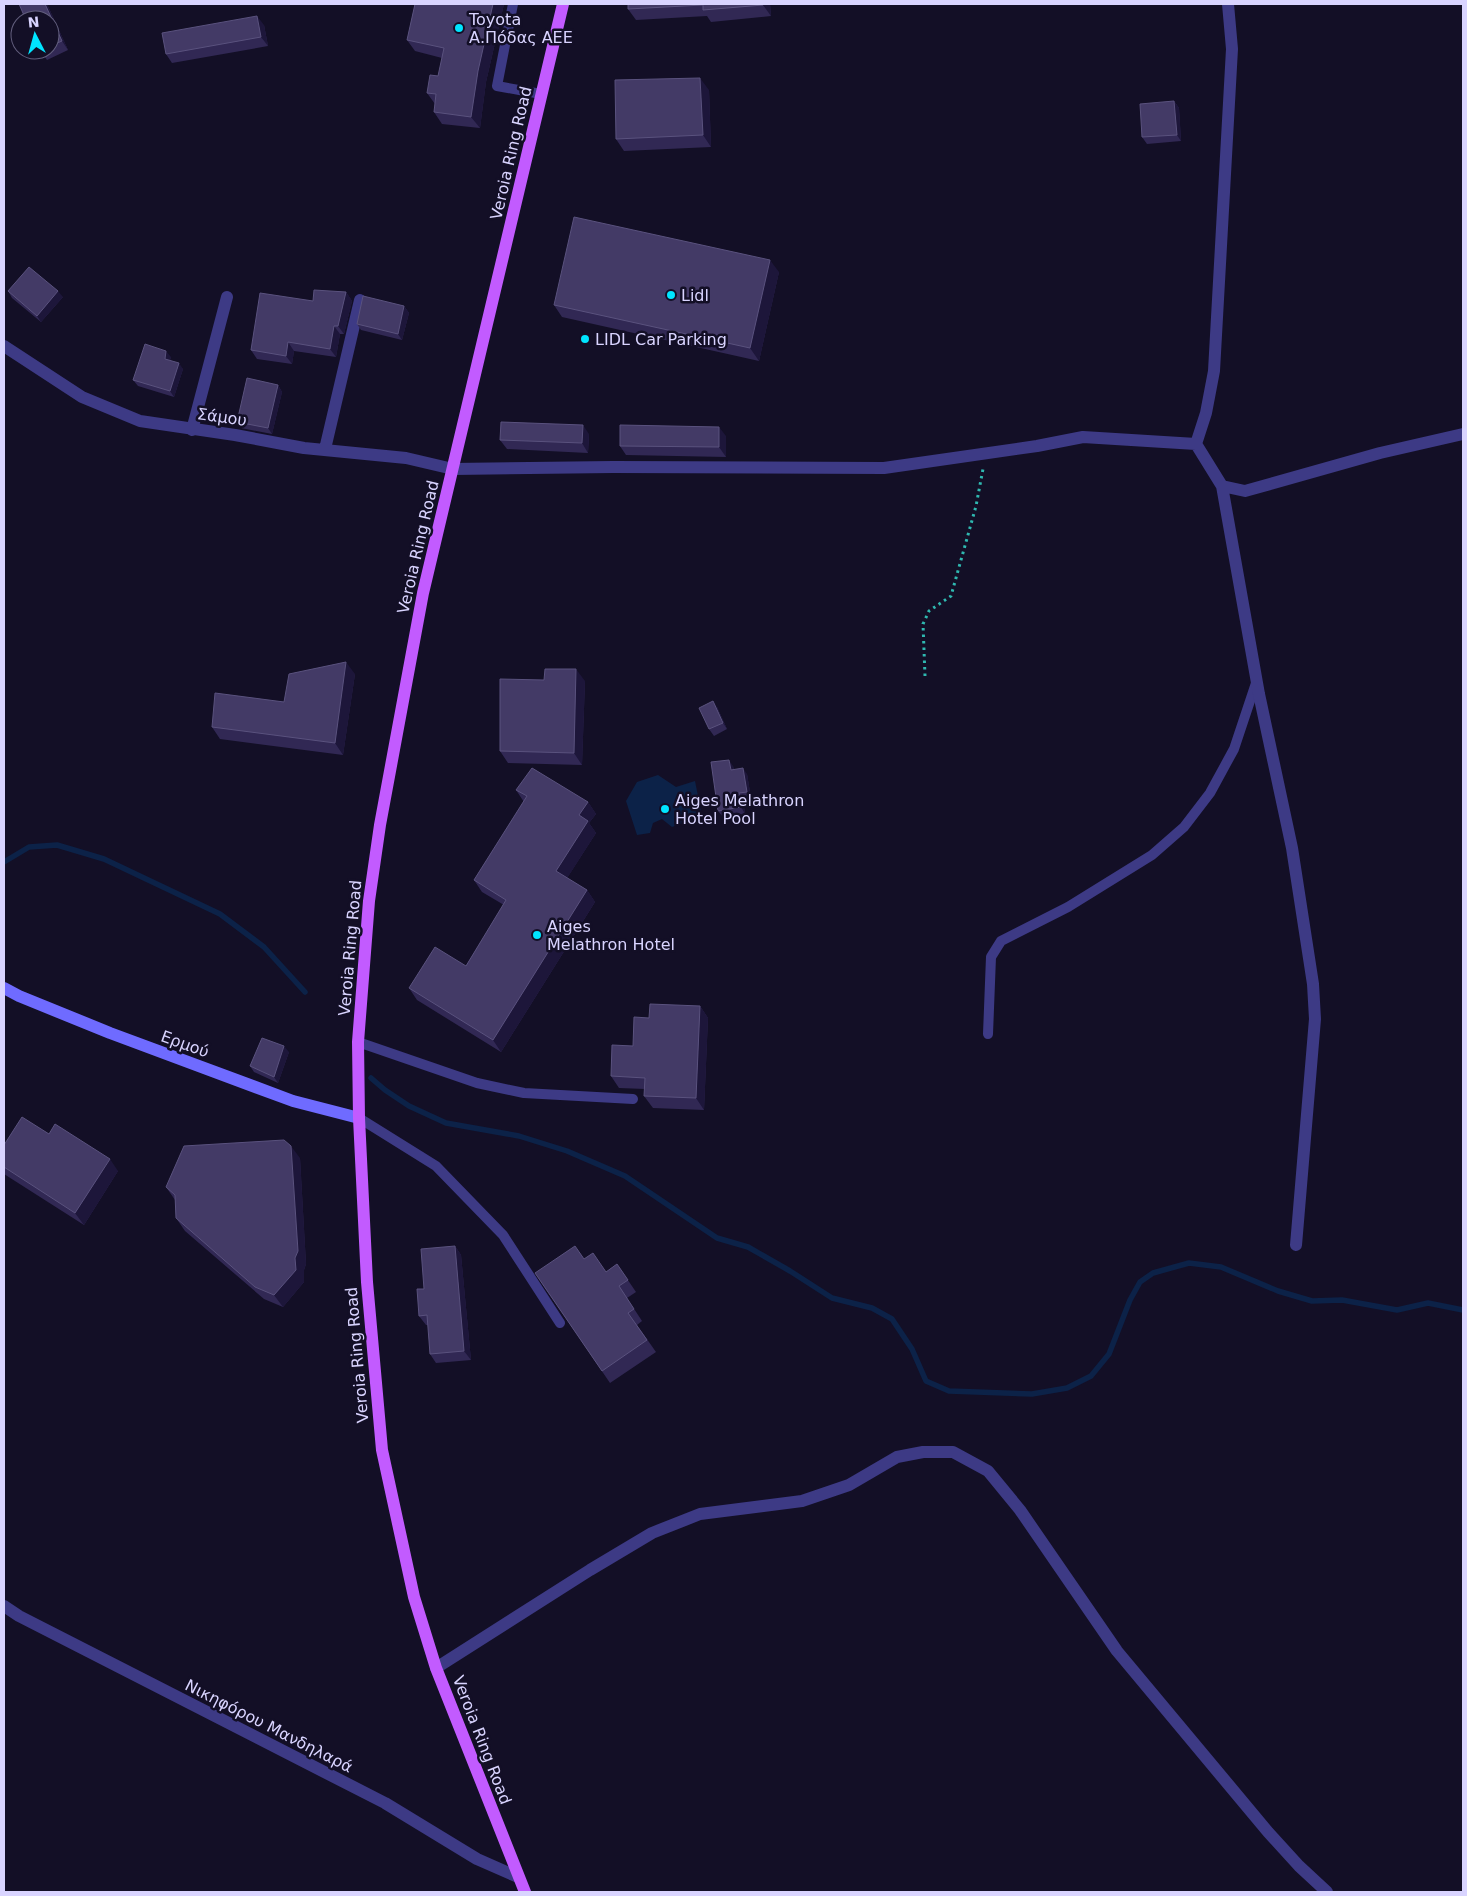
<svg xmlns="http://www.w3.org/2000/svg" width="1467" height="1896" viewBox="0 0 1467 1896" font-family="'DejaVu Sans',sans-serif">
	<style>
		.water { fill: #0c2248 }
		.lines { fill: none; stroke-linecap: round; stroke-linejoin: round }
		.stream { stroke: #0c2248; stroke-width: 5.5 }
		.path { stroke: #2fb8b0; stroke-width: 3; stroke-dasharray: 2.5 4; stroke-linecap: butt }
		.lane { stroke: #3d3a85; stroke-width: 10 }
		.street { stroke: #3d3a85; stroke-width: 12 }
		.secondary { stroke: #6f6bff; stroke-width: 12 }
		.primary { stroke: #c25bff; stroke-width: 12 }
		.wall { fill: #312854 }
		.shaded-wall { fill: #1d163a }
		.building { fill: #433a66; stroke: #5a527e }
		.poi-dot { fill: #00e5ff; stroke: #130f26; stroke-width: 2 }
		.labels { text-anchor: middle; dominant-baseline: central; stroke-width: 5; stroke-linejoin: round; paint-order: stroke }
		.poi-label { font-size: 16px; fill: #d9d4ff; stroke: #130f26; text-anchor: start }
		.street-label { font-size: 16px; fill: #d9d4ff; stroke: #130f26 }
	</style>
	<rect width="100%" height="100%" fill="#130f26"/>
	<path class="water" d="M658,775L676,787L695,781L702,816L672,827L662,819L653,823L650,833L637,835L626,801L637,782Z"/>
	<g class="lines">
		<path class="stream" d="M4,862L29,847L57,845L104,859L220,914L264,947L305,992
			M371,1078L385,1090L409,1106L446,1123L519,1136L567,1151L625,1176L717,1238L748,1247L790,1271L832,1298L872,1308L892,1319L912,1349L926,1381L949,1391L1032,1394L1067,1388L1091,1376L1109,1354L1130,1300L1140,1282L1153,1273L1189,1263L1221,1267L1278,1291L1312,1301L1342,1300L1397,1310L1428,1303L1463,1310"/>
		<path class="path" d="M925,676L923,624L929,611L951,596L976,506L983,469"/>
		<path class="lane" d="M513,4L497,86L541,94
			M988,1034L991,957L1001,941L1068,907L1152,855L1184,827L1210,793L1234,749L1257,680
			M358,1042L477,1083L524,1093L633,1099
			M359,1118L436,1166L503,1235L560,1323"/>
		<path class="street" d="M4,346L82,397L140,421L235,435L304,448L406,458L453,469L613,467L884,468L1037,446L1083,437L1196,444L1222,486L1245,491L1380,453L1463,434
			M192,430L227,297
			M1196,444L1206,413L1214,371L1232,49L1228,4
			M325,449L360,300
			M1222,486L1259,694L1292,848L1313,984L1315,1019L1296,1245
			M4,1606L19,1616L385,1803L477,1859L518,1877
			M436,1668L590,1570L652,1533L700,1514L802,1501L849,1485L897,1457L923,1452H953L988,1471L1020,1510L1117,1651L1268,1832L1299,1866L1327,1892"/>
		<path class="secondary" d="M4,988L19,996L110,1033L293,1101L359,1118"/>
		<path class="primary" d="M525,1892L436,1668L414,1597L382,1450L367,1282L359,1118L358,1042L369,901L380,825L423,593L563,4"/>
	</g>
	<path class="wall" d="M19,4H47L68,50L47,60L40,50H50V20Z
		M415,4H504L486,82L480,128L442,124L434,112L435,104L427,93L438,76L442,58L415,51L407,40Z
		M628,4H770L771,16L711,22L707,16L636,20L628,9Z
		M264,25L268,46L172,63L166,54Z
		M709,90L711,147L624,151L616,139Z
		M1174,101L1179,108L1181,141L1147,144L1142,137Z
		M779,272L759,361L562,317L554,305Z
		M8,291L63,297L41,322L12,298Z
		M346,292L352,301L344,334H340L336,357L294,351L292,364L257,359L251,350L313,301Z
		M404,306L409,313L402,340L361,330L357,324Z
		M171,357L170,360L183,369L174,397L138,386L133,380Z
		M278,385L282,392L272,434L241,428L237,422Z
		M589,434L588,453L507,449L500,440Z
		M726,436V457L626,455L620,446Z
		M355,674L343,755L220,739L212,727L284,702Z
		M544,680L585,681L582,765L508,763L500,751Z
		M717,707L727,729L714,736L709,729Z
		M733,766L734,770L747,774L751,798L743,799L745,814L723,817L718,811Z
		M516,790L588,802L596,814L589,823L596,833L567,878L587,890L595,902L501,1052L417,1000L409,988L466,966L504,905L482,892L474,880L524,802Z
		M700,1006L708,1018L704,1110L653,1108L644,1096L645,1089L619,1088L611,1076L633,1046L649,1018Z
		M289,1052L278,1083L254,1072L250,1066Z
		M4,1145L118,1171L84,1225L4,1174Z
		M300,1158L306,1264L304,1270V1282L283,1307L264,1299L185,1231L176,1218L175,1200L166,1187Z
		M455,1246L461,1255L471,1360L436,1363L430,1354L428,1325H426L419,1316L424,1289Z
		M584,1259L606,1272L617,1264L636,1292L627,1298L642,1321L637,1325L656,1352L610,1383L535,1273Z"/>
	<path class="shaded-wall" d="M45,4H47L68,50L62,41Z
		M493,4H504L486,82L480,128L471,117L478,71Z
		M763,4H770L771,16L763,5Z
		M257,16L264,25L268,46L261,37Z
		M700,78L709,90L711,147L703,135Z
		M1174,101L1179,108L1181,141L1177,135Z
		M770,260L779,272L759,361L750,348Z
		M58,291L63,297L41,322L37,316Z
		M346,292L352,301L344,334L338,326Z
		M404,306L409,313L402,340L398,334Z
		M334,326L340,334L336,357L330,349Z
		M288,342L294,351L292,364L286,356Z
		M166,351L171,357L169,365L165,359Z
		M179,363L183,369L174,397L170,391Z
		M278,385L282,392L272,434L268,428Z
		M583,425L589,434L588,453L582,443Z
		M719,427L726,436V457L719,447Z
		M346,662L355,674L343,755L335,743Z
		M576,669L585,681L582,765L574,753Z
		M713,701L717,707L727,729L723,723Z
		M729,760L733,766L735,776L731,770Z
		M743,768L747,774L751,798L747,792Z
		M739,793L743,799L745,814L741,807Z
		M588,802L596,814L589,823L596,833L564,883L556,871L579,815Z
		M587,890L595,902L501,1052L493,1040Z
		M700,1006L708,1018L704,1110L696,1098Z
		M284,1046L289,1052L278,1083L274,1077Z
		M291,1146L300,1158L306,1264L304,1270V1282L283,1307L274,1295L295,1258Z
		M110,1159L118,1171L84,1225L75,1213Z
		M455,1246L461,1255L471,1360L464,1351Z"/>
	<path class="building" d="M19,4H45L62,41L50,46V20H26Z
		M415,4H493L478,71L471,117L434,112L436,94L427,93L430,75L438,76L444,48L407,40Z
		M628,4H763V5L703,10V5L628,9Z
		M257,16L261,37L166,54L162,33Z
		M700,78L703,135L616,139L615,80Z
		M1174,101L1177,135L1142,137L1140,104Z
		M574,217L770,260L750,348L554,305Z
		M29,267L58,291L37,316L8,291Z
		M314,290L346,292L338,326H334L330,349L288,342L286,356L251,350L260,293L313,301Z
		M363,296L404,306L398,334L357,324Z
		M145,344L166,351L165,359L179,363L170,391L133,380Z
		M247,378L278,385L268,428L237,422Z
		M501,422L583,425L582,443L500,440Z
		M620,425L719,427V447L620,446Z
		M346,662L335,743L212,727L215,693L284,702L289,674Z
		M545,669H576L574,753L500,751V679L544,680Z
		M713,701L723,723L709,729L699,708Z
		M729,760L731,770L743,768L747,792L739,793L741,807L718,811L711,762Z
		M532,768L588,802L579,815L588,821L556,871L587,890L493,1040L409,988L435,947L466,966L506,900L474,880L527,796L516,790Z
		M650,1004L700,1006L696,1098L644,1096L645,1078L611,1076L612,1045L633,1046L634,1017L649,1018Z
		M262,1038L284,1046L274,1077L250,1066Z
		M22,1117L49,1134L55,1124L110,1159L75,1213L4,1167V1145Z
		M284,1140L291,1146L298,1251L295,1258L296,1270L274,1295L255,1287L176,1218L175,1195L166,1187L184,1146Z
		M455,1246L464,1351L430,1354L427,1315L419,1316L417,1289H424L421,1249Z
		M575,1246L584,1259L593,1253L606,1272L617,1264L628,1280L619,1286L634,1309L628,1313L647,1340L602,1371L535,1273Z"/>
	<g class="poi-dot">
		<circle cx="459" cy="28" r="5"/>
		<circle cx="671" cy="295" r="5"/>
		<circle cx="585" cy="339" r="5"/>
		<circle cx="665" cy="809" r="5"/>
		<circle cx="537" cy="935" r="5"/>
	</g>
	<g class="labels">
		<g class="poi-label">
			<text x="469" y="19">Toyota<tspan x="469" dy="18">Α.Πόδας ΑΕΕ</tspan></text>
			<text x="681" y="295">Lidl</text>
			<text x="595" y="339">LIDL Car Parking</text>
			<text x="675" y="800">Aiges Melathron<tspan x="675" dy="18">Hotel Pool</tspan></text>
			<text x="547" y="926">Aiges<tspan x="547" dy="18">Melathron Hotel</tspan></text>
		</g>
		<g class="street-label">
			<text transform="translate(511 153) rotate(-77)">Verοia Ring Road</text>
			<text transform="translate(222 417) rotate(8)">Σάμου</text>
			<text transform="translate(418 547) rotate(-77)">Verοia Ring Road</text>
			<text transform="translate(350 948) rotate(-85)">Verοia Ring Road</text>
			<text transform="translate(185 1044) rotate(20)">Ερμού</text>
			<text transform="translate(357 1355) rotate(-95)">Verοia Ring Road</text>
			<text transform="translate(269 1726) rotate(27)">Νικηφόρου Μανδηλαρά</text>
			<text transform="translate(482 1740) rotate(69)">Verοia Ring Road</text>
		</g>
	</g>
	<rect width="1467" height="1896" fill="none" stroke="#d9d4ff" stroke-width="10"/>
	<g transform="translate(35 35) rotate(354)"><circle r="24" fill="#130f26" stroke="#625e7d"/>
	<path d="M0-4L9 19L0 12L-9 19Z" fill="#00e5ff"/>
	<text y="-8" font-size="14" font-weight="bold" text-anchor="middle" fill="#d9d4ff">N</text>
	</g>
</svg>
